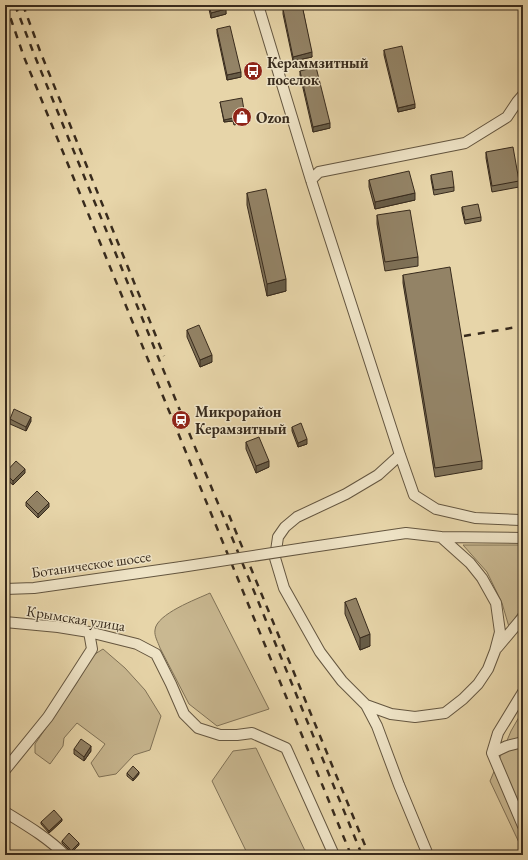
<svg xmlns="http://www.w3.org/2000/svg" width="528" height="860" viewBox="0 0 528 860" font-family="'EB Garamond',serif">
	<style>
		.green { fill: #c9b891; stroke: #807257 }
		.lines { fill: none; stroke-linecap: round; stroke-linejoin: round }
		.minor-casing { stroke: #645640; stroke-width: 12 }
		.minor { stroke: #efe4c7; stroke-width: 10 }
		.rail { stroke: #382b1d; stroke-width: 2.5; stroke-dasharray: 7 7; stroke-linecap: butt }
		.minor-bridge-casing { stroke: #645640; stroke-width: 12; stroke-linecap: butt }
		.minor-bridge { stroke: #efe4c7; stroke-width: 10 }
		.wall { fill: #7e7158; stroke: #382b1d }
		.shaded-wall { fill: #675c47; stroke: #382b1d }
		.building { fill: #938366; stroke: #382b1d }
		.labels { text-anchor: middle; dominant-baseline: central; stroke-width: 3; stroke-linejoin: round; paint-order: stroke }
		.poi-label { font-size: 15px; font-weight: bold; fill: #382b1d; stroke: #efe4c7; text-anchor: start }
		.street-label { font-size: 15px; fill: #382b1d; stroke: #efe4c7 }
	</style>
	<rect width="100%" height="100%" fill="#e7d5a9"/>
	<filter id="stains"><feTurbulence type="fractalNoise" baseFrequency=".005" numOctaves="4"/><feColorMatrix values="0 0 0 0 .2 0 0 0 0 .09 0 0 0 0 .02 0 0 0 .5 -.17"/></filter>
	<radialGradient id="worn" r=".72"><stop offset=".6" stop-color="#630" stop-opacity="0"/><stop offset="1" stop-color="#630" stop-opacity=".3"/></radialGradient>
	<path class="green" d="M463,545H523V606L509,627L502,603L487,572Z
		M210,593L269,709L217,726L189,704L160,648C158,642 154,636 155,630C156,614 197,599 210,593Z
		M103,649L125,668L145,690L161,716L150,750L134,755L116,774L99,777L91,763L105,744L77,723L64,738L63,746L50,764L35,753V744L76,684L92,656Z
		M523,710V851L490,781L511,731Z
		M256,748L307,855H248L212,781L233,751Z"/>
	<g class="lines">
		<g class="minor-casing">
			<path id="minor" d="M258,5L311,180L400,455L414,495L436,509L475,518L520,520L523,521
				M311,180L319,172L465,143L507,117L517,102L523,95
				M441,537L523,538
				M305,548L406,533L441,537L470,563L482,578L496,603L500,632L495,651L488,669L478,684L463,699L445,713L415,717L391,714L366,705L342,681L320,652L284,588L275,558L278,537L285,527L297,517L346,494L378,475L400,455
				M5,589L34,588L181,567
				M5,622L58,627L89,632L137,644L156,654L171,684L184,714L198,728L220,735H237L252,733L286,748L334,855
				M497,648L523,617
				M523,692L498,733L492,753L523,826
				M366,705L377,726L399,785L428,855
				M492,753L507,746L523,742
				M5,770L48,717L74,677L92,649L89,632
				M5,812C26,825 47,837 65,855"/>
		</g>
		<use href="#minor" class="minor"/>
		<path class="rail" d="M6,5L24,57L351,855
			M15,5L34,54L362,855
			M23,5L40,51L164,356
			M464,336L523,326
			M229,515L369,855"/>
		<g class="minor-bridge-casing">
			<path id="minor-bridge" d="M181,567L305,548"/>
		</g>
		<use href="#minor-bridge" class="minor-bridge"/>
	</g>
	<path class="wall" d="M208,5H225L226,14L211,18Z
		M284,5H302L312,57L293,61L283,14V9H285Z
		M217,29L241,77L227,80L217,33Z
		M384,50L415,108L398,112L384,55Z
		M300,71L330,128L313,132L300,75Z
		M220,102L245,116V118L241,119L242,123L234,125L233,121L224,122Z
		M486,152L519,181V187L492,192L486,158Z
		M431,175L454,187V191L434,195L431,179Z
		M369,180L415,200L375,209L369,187Z
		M247,193L286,291L267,296L247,205Z
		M462,207L481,217V221L465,224L462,211Z
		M377,215L418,257V266L385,271L377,224Z
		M403,275L482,461V469L435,477L403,283Z
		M187,330L212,362L200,367L187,337Z
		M10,419L31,421L26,431L10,424Z
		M292,427L307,444L298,447L292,431Z
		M246,442L269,467L256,473L246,449Z
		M5,473H25L13,485L5,478Z
		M26,502L49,507L38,518L26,506Z
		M345,602L370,646L360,650L345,614Z
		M5,672L8,677L7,690H5Z
		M74,749L91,751L84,761L74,754Z
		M127,773L139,774L133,781L127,776Z
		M62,821L49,833L41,824V822Z
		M62,841L79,845L71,853L69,850L62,843Z"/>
	<path class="shaded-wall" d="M226,9V14L211,18V13Z
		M312,52V57L293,61V57Z
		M241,72V77L227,80V75Z
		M415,104V108L398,112V108Z
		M233,118V121L224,122V120Z
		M330,123V128L313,132V127Z
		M415,193V200L375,209V202Z
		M286,279V291L267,296V284Z
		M212,355V362L200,367V360Z
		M31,417V421L26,431V427Z
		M307,439V444L298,447V443Z
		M269,461V467L256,473V466Z
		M25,469V473L13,485V481Z
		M49,503V507L38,518V514Z
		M370,634V646L360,650V638Z
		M91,746V751L84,761V757Z
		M139,772V774L133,781V779Z
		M62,819V821L49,833V831Z
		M79,843V845L71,853V851Z"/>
	<path class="building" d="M209,5H225L226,9L211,13Z
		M286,5H302L312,52L293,57L283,9H287Z
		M230,26L241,72L227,75L217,29Z
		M402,46L415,104L398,108L384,50Z
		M316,67L330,123L313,127L300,71Z
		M242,98L245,116L241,117L242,121L234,122L233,118L224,120L220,102Z
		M513,147L519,181L492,186L486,152Z
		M409,171L415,193L375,202L369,180Z
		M452,171L454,187L434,190L431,175Z
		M266,189L286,279L267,284L247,193Z
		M478,204L481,217L465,220L462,207Z
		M410,210L418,257L385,262L377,215Z
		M450,267L482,461L435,468L403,275Z
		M199,325L212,355L200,360L187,330Z
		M14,409L31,417L26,427L10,419Z
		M301,423L307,439L298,443L292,427Z
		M259,437L269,461L256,466L246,442Z
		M16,461L25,469L13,481L5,473Z
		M37,491L49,503L38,514L26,502Z
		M356,598L370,634L360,638L345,602Z
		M5,672L8,673L7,686H5Z
		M81,739L91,746L84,757L74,749Z
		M133,766L139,772L133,779L127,773Z
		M54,810L62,819L49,831L41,822Z
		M69,833L79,843L71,851L69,848L62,841Z"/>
	<defs>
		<g id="bus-disc" transform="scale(1)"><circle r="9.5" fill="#8f2418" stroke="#efe4c7"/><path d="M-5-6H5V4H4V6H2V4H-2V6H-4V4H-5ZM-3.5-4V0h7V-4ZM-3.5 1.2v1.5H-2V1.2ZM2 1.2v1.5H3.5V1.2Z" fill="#fff"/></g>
		<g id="shop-disc" transform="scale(1)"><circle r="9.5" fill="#8f2418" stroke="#efe4c7"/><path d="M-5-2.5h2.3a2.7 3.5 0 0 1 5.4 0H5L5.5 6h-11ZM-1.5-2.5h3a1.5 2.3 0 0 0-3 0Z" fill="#fff"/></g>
		<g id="station-disc" transform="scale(1)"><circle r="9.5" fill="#8f2418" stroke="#efe4c7"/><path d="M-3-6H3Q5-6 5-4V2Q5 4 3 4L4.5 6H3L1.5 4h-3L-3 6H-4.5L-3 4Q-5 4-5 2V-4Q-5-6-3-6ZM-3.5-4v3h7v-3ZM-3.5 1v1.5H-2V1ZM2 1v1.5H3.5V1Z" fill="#fff"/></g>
	</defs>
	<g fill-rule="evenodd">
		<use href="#bus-disc" x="253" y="71"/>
		<use href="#shop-disc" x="242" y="117"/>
		<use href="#station-disc" x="181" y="420"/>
	</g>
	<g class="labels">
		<g class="poi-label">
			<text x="267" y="62">Кераммзитный<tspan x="267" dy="17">поселок</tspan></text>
			<text x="256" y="117">Ozon</text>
			<text x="195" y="411">Микрорайон<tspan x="195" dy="17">Керамзитный</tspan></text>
		</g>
		<g class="street-label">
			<text transform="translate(91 564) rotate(-8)">Ботаническое шоссе</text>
			<text transform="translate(76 618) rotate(9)">Крымская улица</text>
		</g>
	</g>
	<rect width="528" height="860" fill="none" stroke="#e7d5a9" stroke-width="20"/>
	<rect x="6" y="6" width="516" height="848" fill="none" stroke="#382b1d" stroke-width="2"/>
	<rect x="10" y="10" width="508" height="840" fill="none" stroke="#382b1d"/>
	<rect width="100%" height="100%" filter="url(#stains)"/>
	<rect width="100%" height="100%" fill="url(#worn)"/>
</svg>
